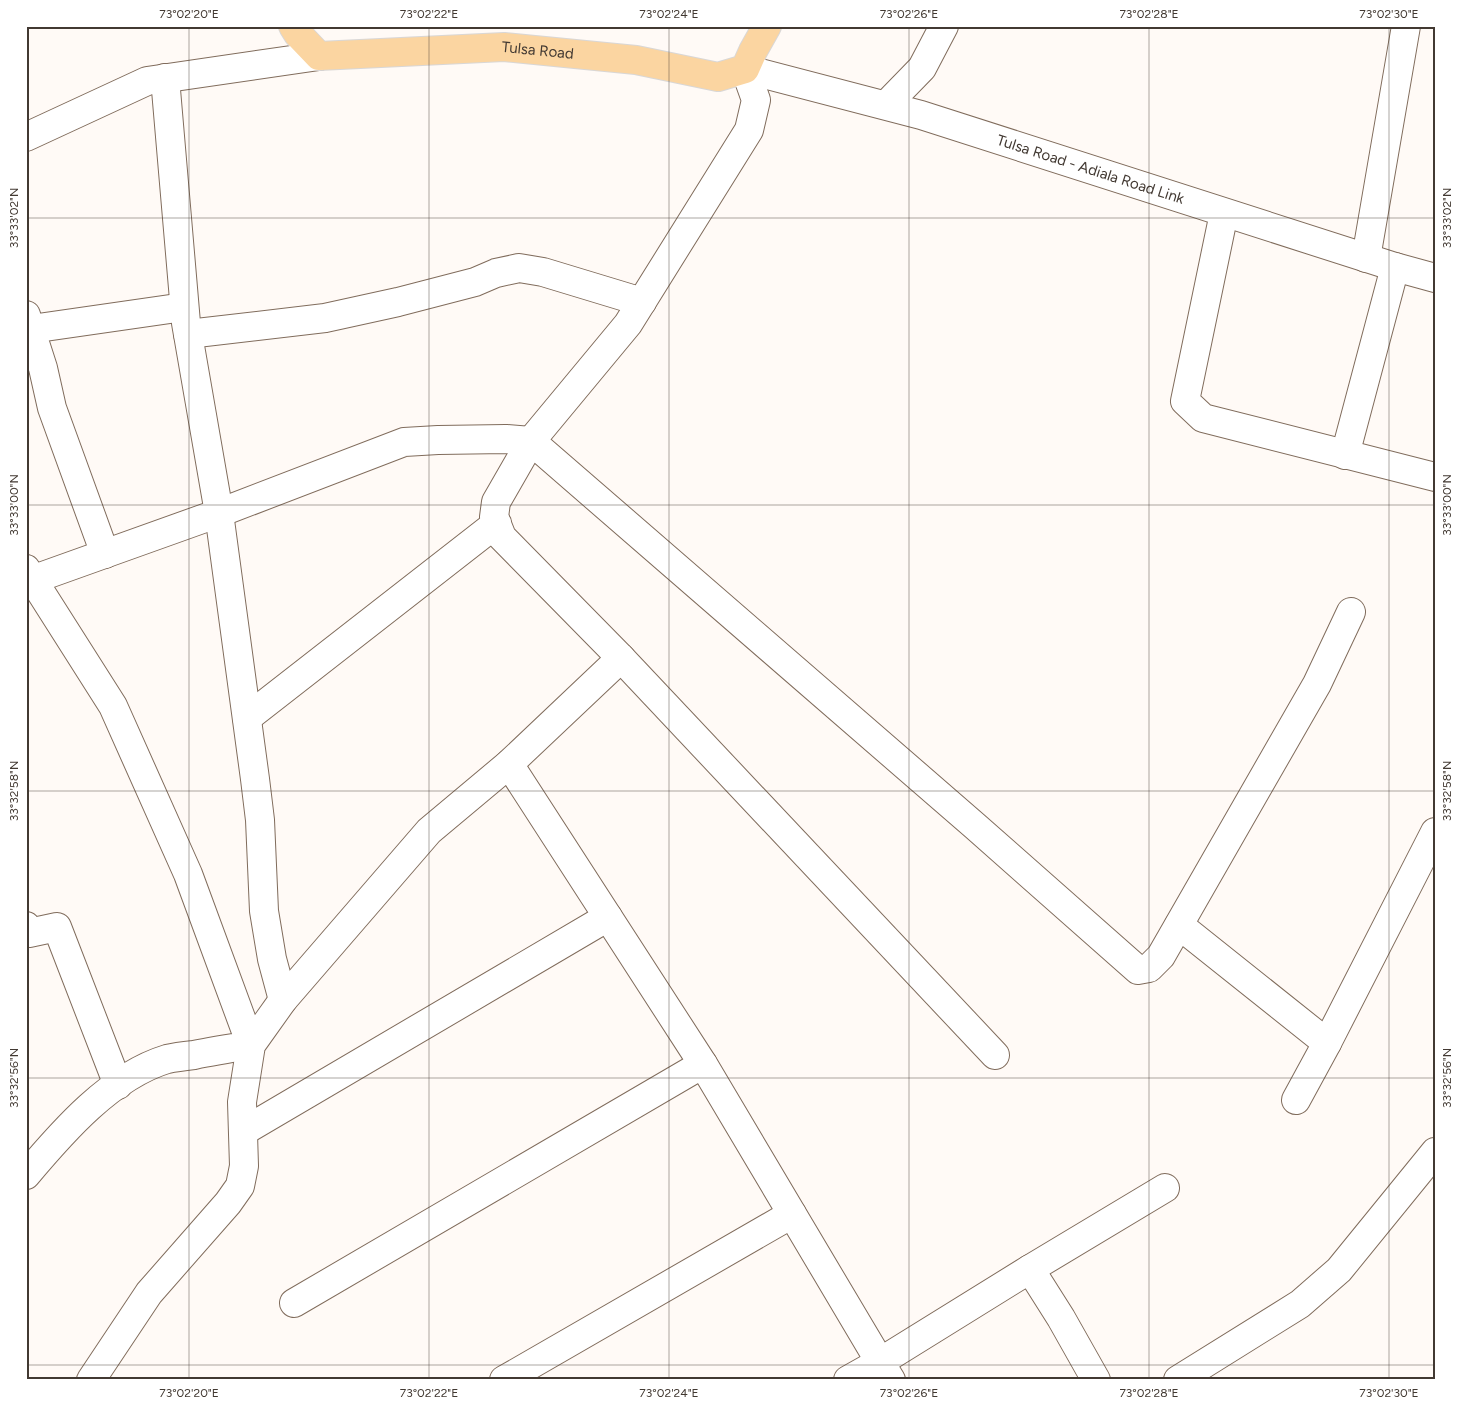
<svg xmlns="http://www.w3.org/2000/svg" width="1461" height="1406" viewBox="0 0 1461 1406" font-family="Figtree,sans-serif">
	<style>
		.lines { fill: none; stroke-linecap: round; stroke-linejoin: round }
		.minor-casing { stroke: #806c5c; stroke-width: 30 }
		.major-casing { stroke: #d9d7d6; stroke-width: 30 }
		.minor { stroke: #fff; stroke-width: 28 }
		.major { stroke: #fbd5a1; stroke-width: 28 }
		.ticks { fill: none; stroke: #423932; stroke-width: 1; stroke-opacity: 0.45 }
		.labels { text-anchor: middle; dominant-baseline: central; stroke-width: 5; stroke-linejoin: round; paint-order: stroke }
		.street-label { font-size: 15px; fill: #423932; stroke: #fff }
		.neatline { fill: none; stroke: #423932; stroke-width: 2 }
		.ticks-label { font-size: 12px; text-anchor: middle; fill: #423932 }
	</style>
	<rect width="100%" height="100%" fill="#fffaf6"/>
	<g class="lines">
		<g class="minor-casing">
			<g id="minor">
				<path id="s1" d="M745,69L921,115L1395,267L1435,278"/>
				<path d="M165,78L186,323L219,513L255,779L260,820L264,911L272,959L283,1000"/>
				<path d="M886,105L922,68L944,26"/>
				<path d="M26,137L147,81L319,56"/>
				<path d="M1224,213L1185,401L1203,418L1435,477"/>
				<path d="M1366,258L1406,26"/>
				<path d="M26,315L43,368L52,408L105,554"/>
				<path d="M31,329L184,307"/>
				<path d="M188,334L325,318L398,302L475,282L496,273L519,268L543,272L642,302"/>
				<path d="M1345,455L1395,267"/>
				<path d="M26,569L113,706L188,874L251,1045C232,1048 213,1051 194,1055C185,1056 176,1057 167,1059C111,1076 63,1131 26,1175"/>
				<path d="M26,582L219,513L404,442L438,440L506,439L531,441L975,826L1138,970L1149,968L1161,956L1317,684L1351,612"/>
				<path d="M621,658L995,1055"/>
				<path d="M247,718L497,523"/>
				<path d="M509,764L703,1064L880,1362L1030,1269L1061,1318L1096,1380"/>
				<path d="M1179,925L1327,1043"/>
				<path d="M26,926L29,933L57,927L118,1085"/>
				<path d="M1296,1100L1327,1043L1435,832"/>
				<path d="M244,1131L608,917"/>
				<path d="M1030,1269L1165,1188"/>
				<path d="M294,1303L703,1064"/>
				<path d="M91,1380L149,1293L228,1203L240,1186L244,1166L242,1102L251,1045L283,1000L429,831L509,764L621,658L502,537L494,517L496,502L531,441L628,324L749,130L756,100L745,69"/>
				<path d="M504,1380L792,1214"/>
				<path d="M848,1380L880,1362L891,1380"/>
				<path d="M1178,1380L1300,1304L1339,1270L1435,1152"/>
			</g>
		</g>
		<g class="major-casing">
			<g id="major">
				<path id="s2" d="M293,26L298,34L319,56L504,47L636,60L718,77L745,69L753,51L767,26"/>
			</g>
		</g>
		<use href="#minor" class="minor"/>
		<use href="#major" class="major"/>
	</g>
	<path class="ticks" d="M189,26V1380M429,26V1380M669,26V1380M909,26V1380M1149,26V1380M1389,26V1380M26,218H1435M26,505H1435M26,791H1435M26,1078H1435M26,1365H1435"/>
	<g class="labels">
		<g class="street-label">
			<text stroke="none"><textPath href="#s2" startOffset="259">Tulsa Road</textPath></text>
			<text stroke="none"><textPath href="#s1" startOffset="360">Tulsa Road - Adiala Road Link</textPath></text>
		</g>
	</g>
	<rect width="1461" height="1406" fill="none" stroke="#ffffff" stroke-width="55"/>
	<rect x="28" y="28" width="1406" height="1350" class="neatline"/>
	<g class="ticks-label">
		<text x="189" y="18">73°02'20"E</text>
		<text x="429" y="18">73°02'22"E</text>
		<text x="669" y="18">73°02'24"E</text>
		<text x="909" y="18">73°02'26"E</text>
		<text x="1149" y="18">73°02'28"E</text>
		<text x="1389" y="18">73°02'30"E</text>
		<text transform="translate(14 218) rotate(-90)" y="4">33°33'02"N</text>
		<text transform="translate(1447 218) rotate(-90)" y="4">33°33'02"N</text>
		<text transform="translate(14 505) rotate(-90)" y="4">33°33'00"N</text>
		<text transform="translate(1447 505) rotate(-90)" y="4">33°33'00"N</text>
		<text transform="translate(14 791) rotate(-90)" y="4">33°32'58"N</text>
		<text transform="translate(1447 791) rotate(-90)" y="4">33°32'58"N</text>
		<text transform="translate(14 1078) rotate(-90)" y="4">33°32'56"N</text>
		<text transform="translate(1447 1078) rotate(-90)" y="4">33°32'56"N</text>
		<text x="189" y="1397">73°02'20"E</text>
		<text x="429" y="1397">73°02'22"E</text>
		<text x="669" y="1397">73°02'24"E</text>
		<text x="909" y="1397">73°02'26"E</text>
		<text x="1149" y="1397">73°02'28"E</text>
		<text x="1389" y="1397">73°02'30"E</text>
	</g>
</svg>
